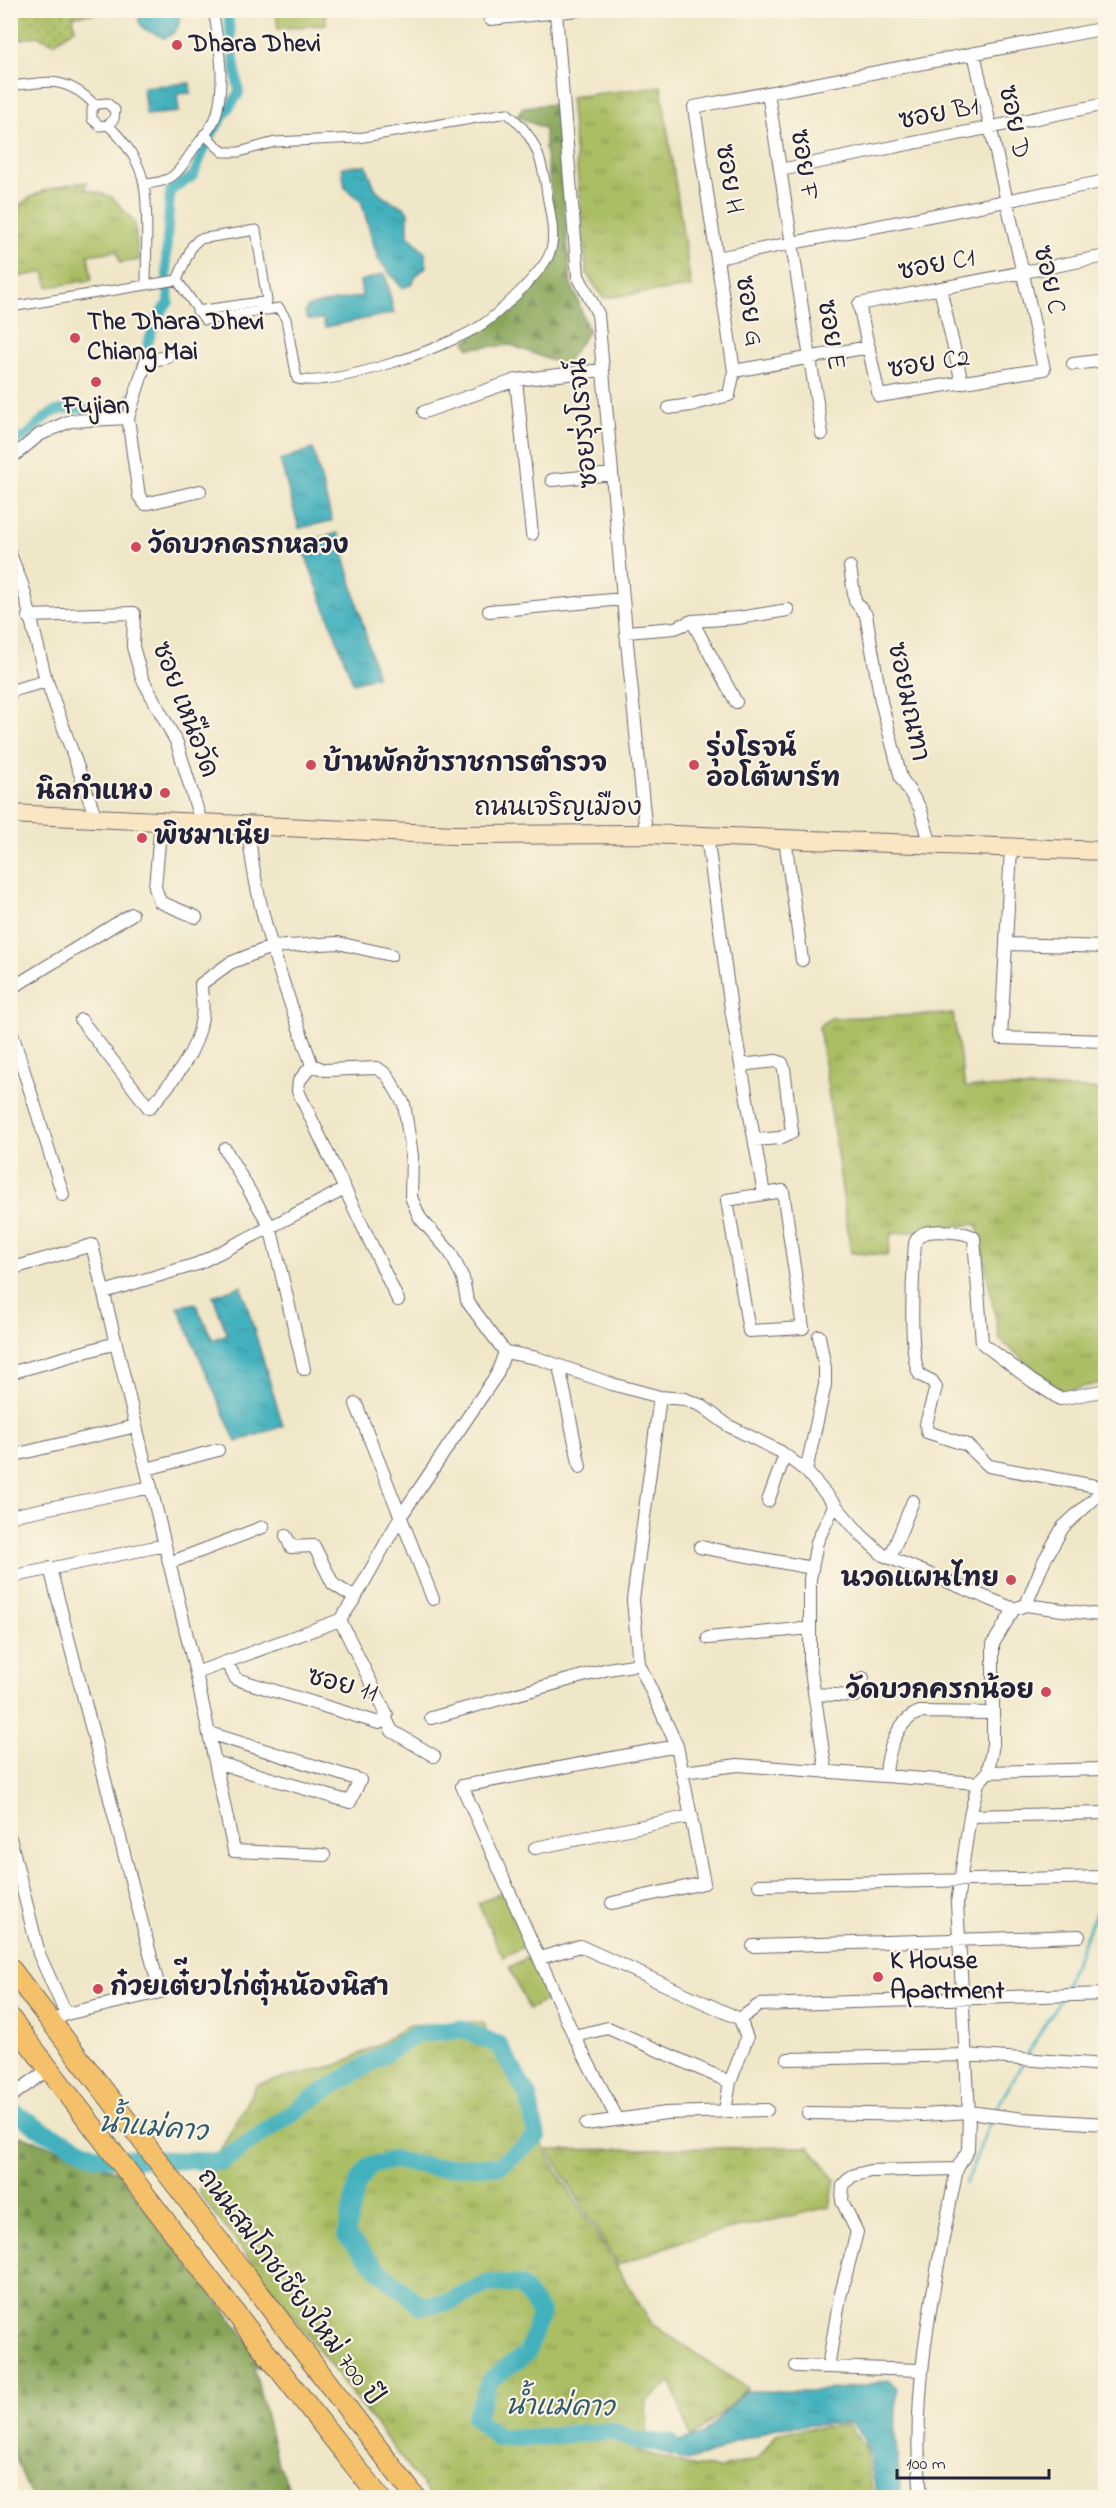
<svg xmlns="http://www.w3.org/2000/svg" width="1116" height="2508" viewBox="0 0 1116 2508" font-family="'Indie Flower','Playpen Sans Thai',sans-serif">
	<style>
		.grass { fill: url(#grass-tufts); stroke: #66704f; stroke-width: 1.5 }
		.forest { fill: url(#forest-firs); stroke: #54644a; stroke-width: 1.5 }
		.park { fill: url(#park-dots); stroke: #66704f; stroke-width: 1.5 }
		.garden { fill: #aabe63; stroke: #66704f; stroke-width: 1.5 }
		.water { fill: url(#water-ripples); stroke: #326a7c; stroke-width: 1.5 }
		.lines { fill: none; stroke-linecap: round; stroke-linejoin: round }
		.stream { stroke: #42b1bd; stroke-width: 3 }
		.canal { stroke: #42b1bd; stroke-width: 10 }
		.river { stroke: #42b1bd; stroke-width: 18 }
		.pedestrian-casing { stroke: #6a676c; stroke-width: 11 }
		.minor-casing { stroke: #6a676c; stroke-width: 14 }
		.secondary-casing { stroke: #6a676c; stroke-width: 20 }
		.primary-casing { stroke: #6a676c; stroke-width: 22 }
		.pedestrian { stroke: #fff; stroke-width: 9 }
		.minor { stroke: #fff; stroke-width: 12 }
		.secondary { stroke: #fbe6c3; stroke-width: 18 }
		.primary { stroke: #f4c16a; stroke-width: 20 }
		.poi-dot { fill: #d1495b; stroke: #fcf5e5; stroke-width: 2 }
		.labels { text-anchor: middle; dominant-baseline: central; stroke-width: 4.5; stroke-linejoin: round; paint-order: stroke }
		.poi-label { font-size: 26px; font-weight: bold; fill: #22223b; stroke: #fcf5e5; text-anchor: start }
		.street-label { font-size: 26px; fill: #22223b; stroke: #fcf5e5 }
		.water-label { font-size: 27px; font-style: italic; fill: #2f5b6f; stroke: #fcf5e5 }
	</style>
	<defs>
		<pattern id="grass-tufts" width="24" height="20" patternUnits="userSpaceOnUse" patternTransform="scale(1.5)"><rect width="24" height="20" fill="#aabe63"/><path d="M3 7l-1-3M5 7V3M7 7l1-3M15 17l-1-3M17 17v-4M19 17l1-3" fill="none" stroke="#8a9a53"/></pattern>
		<pattern id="forest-firs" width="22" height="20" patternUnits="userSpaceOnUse" patternTransform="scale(1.5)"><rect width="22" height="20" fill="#87a559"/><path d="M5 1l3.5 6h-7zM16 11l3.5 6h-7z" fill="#6e864b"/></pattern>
		<pattern id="park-dots" width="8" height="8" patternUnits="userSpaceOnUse" patternTransform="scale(1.5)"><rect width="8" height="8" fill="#aabe63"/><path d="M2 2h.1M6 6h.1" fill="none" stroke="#8a9a53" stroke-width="1.8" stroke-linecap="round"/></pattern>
		<pattern id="water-ripples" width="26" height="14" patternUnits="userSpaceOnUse" patternTransform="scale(1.5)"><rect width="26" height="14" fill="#42b1bd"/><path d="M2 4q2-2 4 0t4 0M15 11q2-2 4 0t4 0" fill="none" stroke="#37909b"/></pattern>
	</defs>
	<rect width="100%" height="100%" fill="#fcf5e5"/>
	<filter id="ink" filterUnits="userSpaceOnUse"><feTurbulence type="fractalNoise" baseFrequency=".0167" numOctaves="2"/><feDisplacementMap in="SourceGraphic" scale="12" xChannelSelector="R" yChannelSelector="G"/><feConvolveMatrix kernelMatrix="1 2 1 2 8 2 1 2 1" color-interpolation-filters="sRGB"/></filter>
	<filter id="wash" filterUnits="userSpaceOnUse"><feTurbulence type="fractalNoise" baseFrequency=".008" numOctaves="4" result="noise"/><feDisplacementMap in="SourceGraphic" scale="24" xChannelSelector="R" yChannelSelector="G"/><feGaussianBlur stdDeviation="1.35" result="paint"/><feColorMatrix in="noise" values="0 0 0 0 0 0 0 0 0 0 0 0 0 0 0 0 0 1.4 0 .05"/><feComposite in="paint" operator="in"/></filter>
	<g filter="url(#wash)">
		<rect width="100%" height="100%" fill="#f0e6c8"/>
		<path class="grass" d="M661,86L691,287L603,298L587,274L570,97Z
			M87,182L85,189L112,197L134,222L139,260L120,263L117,251L88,255L92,280L48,287L44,272L11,278V254L20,204C41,189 61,185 87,182Z
			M953,1014L965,1087L1105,1089V1382L1062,1392L1000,1340L977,1224L891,1234L888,1255L851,1253L819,1026L831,1018Z
			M482,2022L553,2165L652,2324L747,2388L722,2413L691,2438L671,2382L646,2401L647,2428L639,2451L687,2465L721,2468L758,2459L778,2432L848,2425L865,2447L873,2497H431L198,2192L256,2085L337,2065L378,2045L409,2025Z
			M810,2147L835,2179L830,2207L688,2239L618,2265L548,2150Z"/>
		<path class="forest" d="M555,104L571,285C580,300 581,315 589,331L564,365L511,345L469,348L465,342L526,292L550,264L558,248L545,148V129L517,116L523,107Z
			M22,2136L117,2171L270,2369L254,2368L278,2465L294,2497H31L11,2446L10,2141Z"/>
		<path class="park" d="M11,10H116V11L73,16L75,29L54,43L37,36L11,41Z"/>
		<path class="garden" d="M276,11H325L326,24L278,29Z
			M504,1891L529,1944L503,1957L478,1903Z
			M532,1955L553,1997L529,2009L509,1967Z"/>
		<path class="water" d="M139,11H178C182,24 177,33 164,38L144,29L139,22Z
			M190,83L191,93L177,94L179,112L146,115L143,87Z
			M366,165L375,188L383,197L404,207L408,212V235L425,252L426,267L417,275L411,285L402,288L378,259L361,201L345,188L342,167Z
			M385,274L394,313L325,327L323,319L310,320L306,317L305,311L309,306L362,296L360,281Z
			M313,449L332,521L299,528L280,460Z
			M338,533L377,676L353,683L301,543Z
			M241,1286L283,1426L236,1442L178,1307L195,1303L213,1340L227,1334L213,1296Z
			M889,2380L897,2388L895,2433L901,2497H877C871,2473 872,2439 850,2423L775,2427L756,2436L734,2441L719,2451L687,2461L646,2447L648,2435L682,2441L704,2434L745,2391C793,2392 843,2392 889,2380Z"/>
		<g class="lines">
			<path class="stream" d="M1062,1993L1106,1889
				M1027,2055L1060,1999
				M994,2113L1022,2064
				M966,2184L991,2119"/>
			<path class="canal" d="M141,370C145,350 155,315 169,302L166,259L170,191L193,176L209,138L239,93L227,10
				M10,444C16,441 22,438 27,435C38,426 46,412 61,410C85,406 119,420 134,394"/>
			<path class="river" d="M10,2115L17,2114L43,2131L98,2157L221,2162L318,2095L417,2034L461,2029L499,2045L528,2096L537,2137L499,2166L433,2167L393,2160L369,2166L357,2184L346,2236L382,2273L421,2306L449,2302L489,2283L520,2285L541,2313L527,2353L490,2380L475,2417L497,2437L526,2438L612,2431L635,2441L670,2443"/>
		</g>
	</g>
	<g filter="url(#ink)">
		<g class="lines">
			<g class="pedestrian-casing">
				<path id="pedestrian" d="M10,86C49,82 66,75 95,105
					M108,125L114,119L115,110L107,103L97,104L92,109V119L100,126L108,125C124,140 141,163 144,185C149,216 146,253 146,285
					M144,184C174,182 177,174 193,150C200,140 213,127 216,116C226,84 219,42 213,10
					M177,280L205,320L279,308L286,319L297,379C333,388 451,346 483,324C499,313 542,272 549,255C558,236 548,207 546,187C541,155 533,133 507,113L358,138L275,142L239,152H223L204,134
					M177,280L192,246L199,239L256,230L267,301L197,311
					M10,307L177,280"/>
			</g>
			<g class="minor-casing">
				<path id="minor" d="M489,10L490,19L578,10
					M556,13L578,276L598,314L626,632L646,834
					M974,53L1044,369L879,396L859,304L1106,256
					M768,93L822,434
					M780,170L1106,104
					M717,258L1106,181
					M940,288L962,383
					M168,357L146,361L128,418L139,496L145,504L200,491
					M1073,364L1106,360
					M734,371L869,347
					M516,380L532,534
					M669,408L691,405L729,395L734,371L694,107L1106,28
					M424,412L516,380L602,370
					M1106,421V430
					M10,459L39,435L70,421L128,418
					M552,480L612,474
					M10,554L23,587L45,676L96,818
					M850,567L855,601L866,615L881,701L901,778L920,808L931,845
					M489,611L623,599
					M28,616L134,613L133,647L142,678L177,743L201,822
					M692,621L736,702
					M626,632L675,628L692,621L738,618L788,610
					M10,694L14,690L47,681
					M161,820L155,887L160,902L196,917
					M248,824C254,908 284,986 312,1065
					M707,836L731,1009L764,1194
					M785,839L802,960
					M1011,848L1001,1038L1106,1041
					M1007,944L1106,947
					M10,989L132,914
					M81,1020L149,1108C172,1083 198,1052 202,1017C204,1007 201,995 201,984L230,963L271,947L338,943L391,955
					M10,1027L63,1195
					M312,1065L325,1070L377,1068L387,1075L404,1104L412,1156L411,1197L420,1218L450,1252L463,1278L467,1301L505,1352L537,1358L612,1384L660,1397L685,1399L702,1406L729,1426L781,1452L806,1471L861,1535L883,1555L1014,1609
					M312,1065L299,1081L298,1091L398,1300
					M741,1065L776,1061L782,1063L784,1069L792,1132L780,1138L755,1140
					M225,1149L270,1226L304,1369
					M783,1191L803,1328L749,1331L727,1200Z
					M10,1269L92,1245L196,1673L234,1851L324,1855
					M104,1292L197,1264L345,1189
					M559,1366L580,1467
					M10,1373L116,1343
					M1106,1390L1060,1399L1032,1381L982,1343L974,1238C966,1231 935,1230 925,1233C920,1234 917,1238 915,1243C913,1268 908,1357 920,1375L932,1381L936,1387L926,1424L927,1432L967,1445L989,1466L1106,1488
					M356,1404L433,1599
					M10,1456L136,1426
					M147,1469L218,1450
					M806,1471L825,1385V1368L819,1336
					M768,1501L785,1455
					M10,1516L151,1487
					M286,1536L291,1547L314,1546L333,1584L355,1598
					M700,1547L812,1568
					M890,1558L913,1501
					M169,1563L263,1527
					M50,1568L160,1992L66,2014L53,2022
					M10,1577L165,1545
					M1026,1605L1044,1561L1063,1527L1106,1488
					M708,1638L810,1628
					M226,1662L236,1679L379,1723L387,1715L340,1620
					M196,1673L340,1620L355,1598L401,1516L497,1374L505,1352
					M814,1694L855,1696L860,1693L863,1678
					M385,1717L392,1731L434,1756
					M431,1718L608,1669L639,1664
					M209,1733L360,1780L350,1802L215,1762
					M683,1772L738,1765L978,1783
					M826,1772L810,1664V1579L817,1542L835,1504
					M988,1772L1103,1769
					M886,1776C887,1754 896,1720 920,1712L993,1713
					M970,1816L1106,1813
					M10,1838L39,1954L66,2014
					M535,1848L692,1816
					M759,1885L1104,1877
					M612,1903L704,1883L677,1746L639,1664L633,1600L660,1397
					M753,1946L1079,1936
					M540,1958L580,1946L740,2019L759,2005L1106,1994
					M574,2036L608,2028L730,2082
					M788,2059L965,2055L1106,2065
					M10,2097L49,2069
					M725,2111L730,2082L747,2038L740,2019
					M808,2113L923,2115L969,2112L1023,2119L1106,2124
					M617,2118L574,2036L462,1786L677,1746
					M586,2124L666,2113L767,2110
					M796,2366L920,2370
					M828,2367L840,2297L857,2232L842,2201L843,2185L852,2176L870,2171L957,2169L968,2150L969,2112L957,1903L970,1816L978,1783L988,1772L993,1744V1644L1014,1609L1026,1605L1106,1616
					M921,2498C910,2386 935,2278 957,2169"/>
			</g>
			<g class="secondary-casing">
				<path id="secondary" d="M10,814L454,835L646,834L1106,851"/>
			</g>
			<g class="primary-casing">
				<path id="primary" d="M10,1968L416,2498
					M10,2018L253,2336L380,2498"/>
			</g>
			<use href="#pedestrian" class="pedestrian"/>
			<use href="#minor" class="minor"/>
			<use href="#secondary" class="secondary"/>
			<use href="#primary" class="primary"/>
		</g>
	</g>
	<g class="poi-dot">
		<circle cx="177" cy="45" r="6"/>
		<circle cx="75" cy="338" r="6"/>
		<circle cx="96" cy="382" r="6"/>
		<circle cx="136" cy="547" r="6"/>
		<circle cx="311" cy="765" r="6"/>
		<circle cx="694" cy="765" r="6"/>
		<circle cx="165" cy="793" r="6"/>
		<circle cx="142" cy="838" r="6"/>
		<circle cx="1011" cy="1580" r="6"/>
		<circle cx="1046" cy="1692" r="6"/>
		<circle cx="878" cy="1977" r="6"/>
		<circle cx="98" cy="1989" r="6"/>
	</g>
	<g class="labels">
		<g class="poi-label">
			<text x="189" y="45">Dhara Dhevi</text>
			<text x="87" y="323">The Dhara Dhevi<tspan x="87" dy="30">Chiang Mai</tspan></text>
			<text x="96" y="407" text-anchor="middle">Fujian</text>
			<text x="148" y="547">วัดบวกครกหลวง</text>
			<text x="706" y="750">รุ่งโรจน์<tspan x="706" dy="30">ออโต้พาร์ท</tspan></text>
			<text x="323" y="765">บ้านพักข้าราชการตำรวจ</text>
			<text x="153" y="793" text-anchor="end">นิลกําแหง</text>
			<text x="154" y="838">พิชมาเนีย</text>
			<text x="999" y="1580" text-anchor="end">นวดแผนไทย</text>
			<text x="1034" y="1692" text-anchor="end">วัดบวกครกน้อย</text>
			<text x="890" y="1962">K House<tspan x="890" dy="30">Apartment</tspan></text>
			<text x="110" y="1989">ก๋วยเต๋ียวไก่ตุ๋นนัองนิสา</text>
		</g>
		<g class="street-label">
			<text transform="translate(939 115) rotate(-11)">ซอย B1</text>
			<text transform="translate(1013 122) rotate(78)">ซอย D</text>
			<text transform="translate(803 165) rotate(81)">ซอย F</text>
			<text transform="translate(728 179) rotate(81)">ซอย H</text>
			<text transform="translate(937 266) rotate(-11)">ซอย C1</text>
			<text transform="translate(1048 280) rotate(77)">ซอย C</text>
			<text transform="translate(748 311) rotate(81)">ซอย G</text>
			<text transform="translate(830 335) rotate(81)">ซอย E</text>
			<text transform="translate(929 365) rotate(-9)">ซอย C2</text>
			<text transform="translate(585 423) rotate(-95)">ซอยรุ่งโรจน์</text>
			<text transform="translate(907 702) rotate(78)">ซอยมณฑา</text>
			<text transform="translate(184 710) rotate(69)">ซอย เหนือวัด</text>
			<text x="558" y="809">ถนนเจริญเมือง</text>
			<text transform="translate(342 1686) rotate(15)">ซอย 11</text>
			<text transform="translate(289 2288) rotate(53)">ถนนสมโภชเชียงใหม่ 700 ปี</text>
		</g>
		<g class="water-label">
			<text transform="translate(153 2129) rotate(5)">น้ำแม่คาว</text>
			<text transform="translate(560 2408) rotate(1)">น้ำแม่คาว</text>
		</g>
	</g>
	<rect width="1116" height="2508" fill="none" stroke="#fcf5e5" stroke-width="36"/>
	<path d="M897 2469v9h152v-9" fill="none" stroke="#22223b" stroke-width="3"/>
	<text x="906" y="2469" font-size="18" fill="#22223b" stroke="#fcf5e5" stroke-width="4.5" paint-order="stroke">100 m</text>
</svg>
